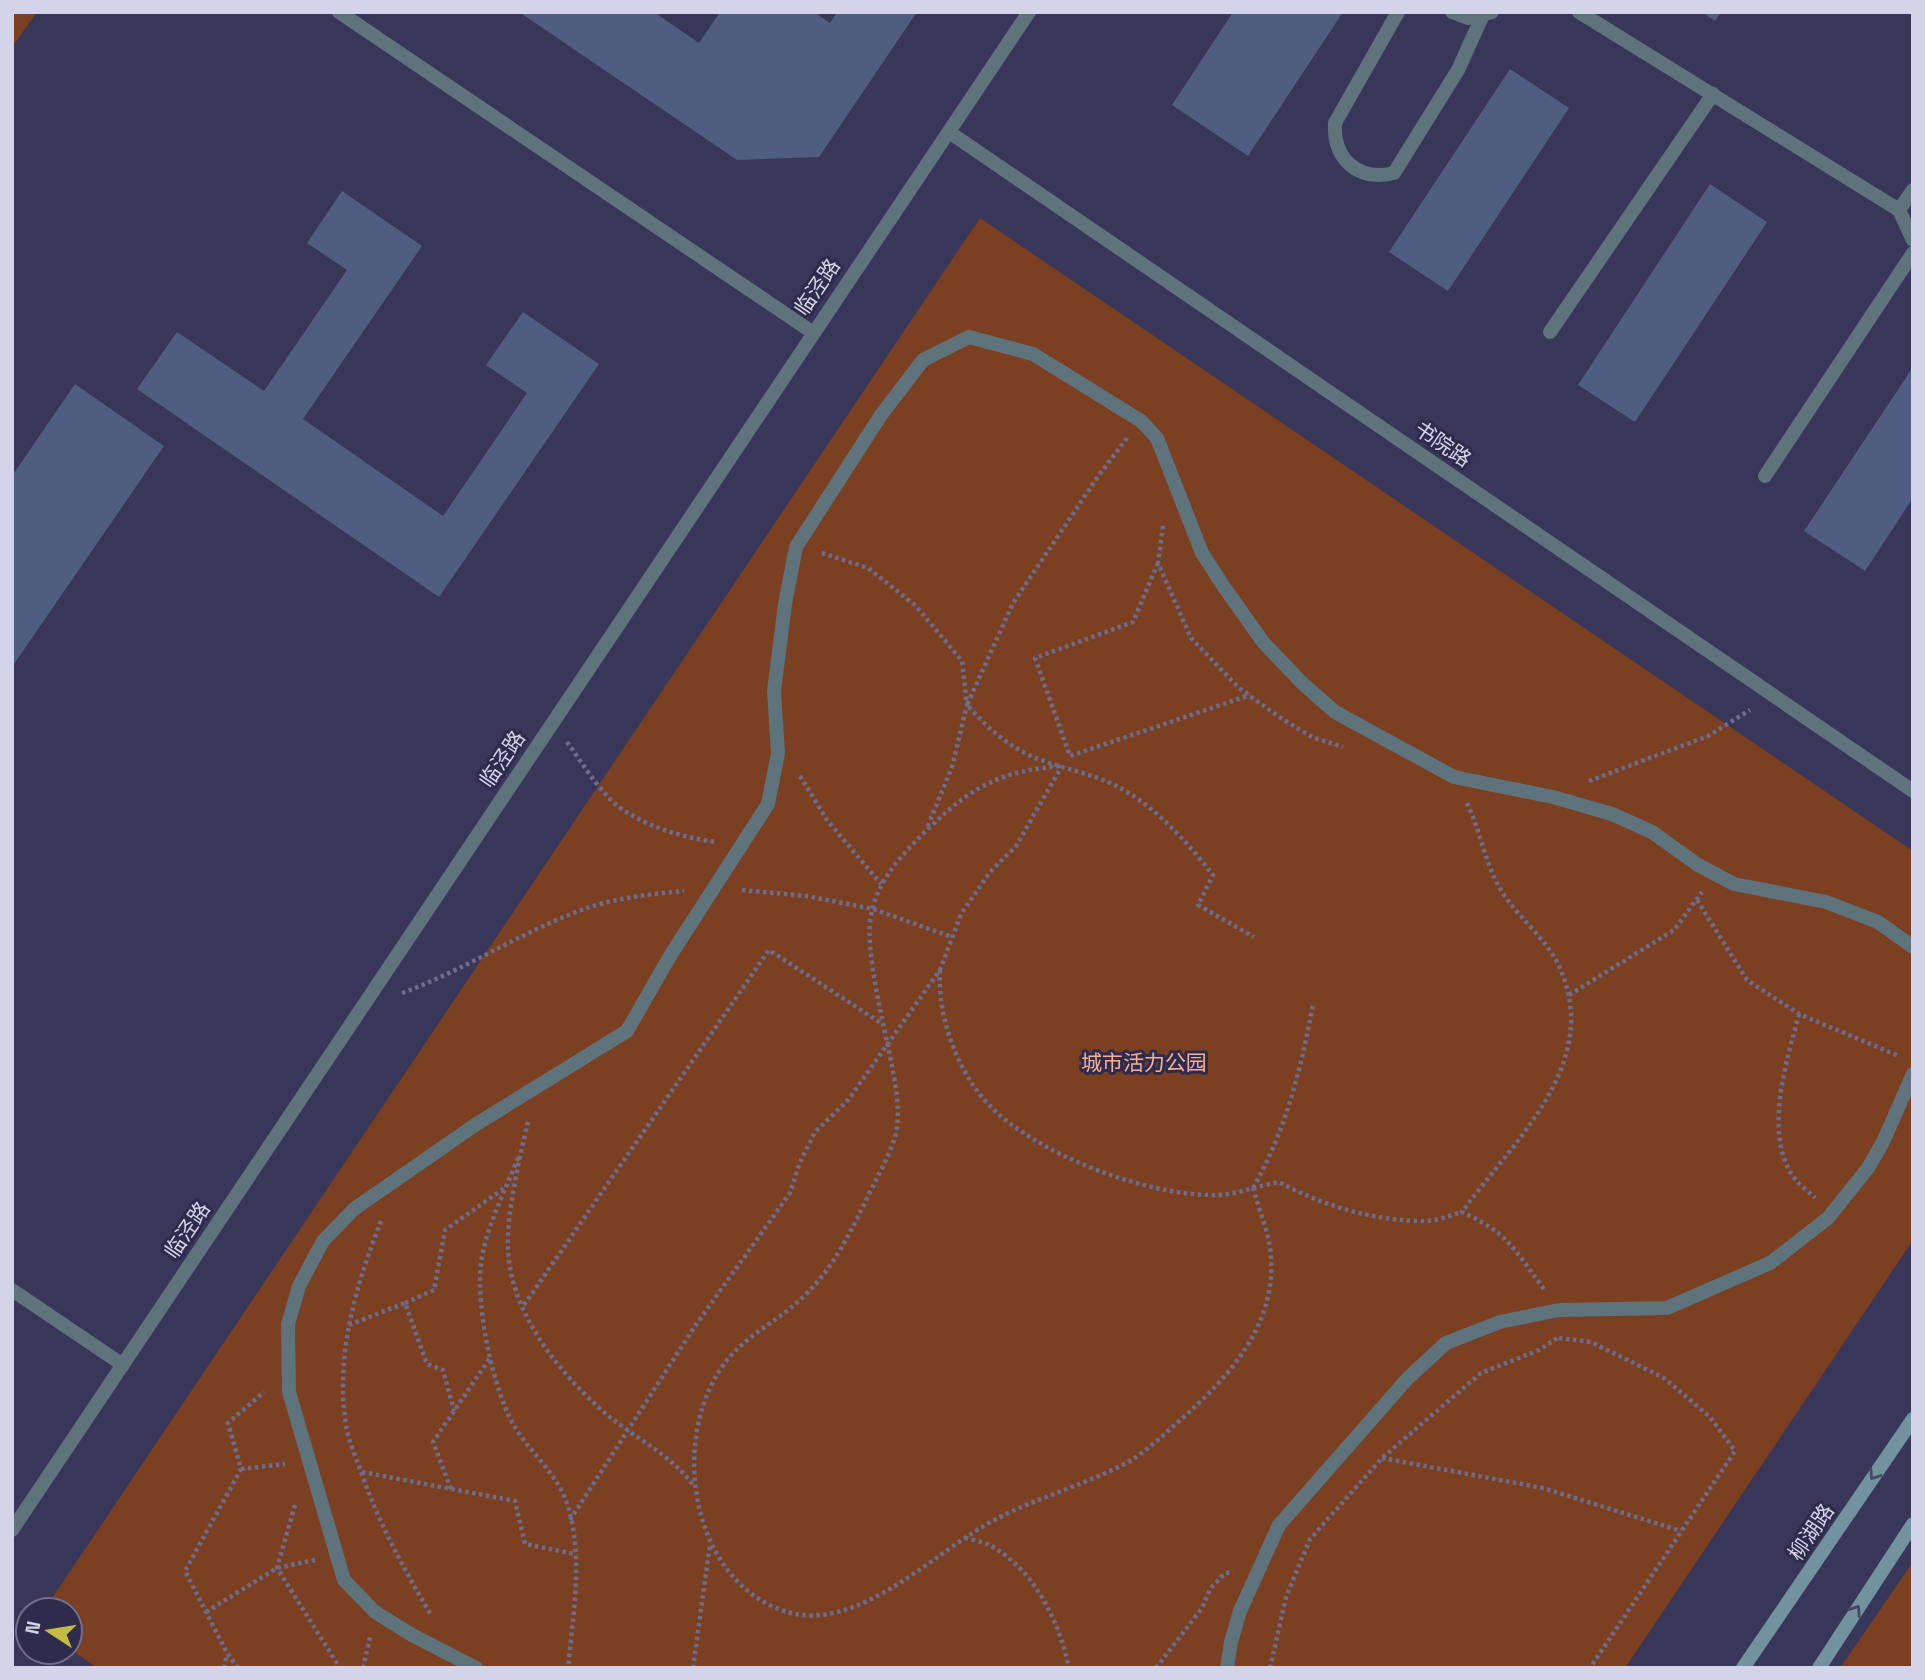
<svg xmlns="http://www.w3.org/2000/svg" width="1925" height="1680" viewBox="0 0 1925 1680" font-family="'Space Grotesk','Noto Sans SC',sans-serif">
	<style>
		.green { fill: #7b3f22 }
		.building { fill: #4e5d80 }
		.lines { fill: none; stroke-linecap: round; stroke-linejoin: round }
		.path { stroke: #6d6c8a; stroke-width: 4.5; stroke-dasharray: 3.5 3.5; stroke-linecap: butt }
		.pedestrian { stroke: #5f737c; stroke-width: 14 }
		.minor { stroke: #5f737c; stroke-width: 14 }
		.tertiary { stroke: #5f737c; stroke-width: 14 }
		.secondary { stroke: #7392a0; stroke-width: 14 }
		.oneway { stroke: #434a66 }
		.labels { text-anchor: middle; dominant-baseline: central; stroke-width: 6; stroke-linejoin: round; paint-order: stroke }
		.street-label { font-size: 21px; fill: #d3d3e9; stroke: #2e2b4d }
		.park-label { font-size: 21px; fill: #f6b090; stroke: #2e2b4d }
	</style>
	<rect width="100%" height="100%" fill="#383659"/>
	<path class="green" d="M12,12H37L12,47Z
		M980,218L1913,851V1240L1625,1668H97L70,1649V1610H44Z
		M1913,1562V1668H1840Z"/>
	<path class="building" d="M519,12H654L699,43L720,12H814L830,23L837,12H917L819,157L737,160Z
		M1233,12H1343L1248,156L1172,105Z
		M1702,12H1721L1715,21Z
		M1510,69L1569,108L1448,291L1389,252Z
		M1710,184L1767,222L1635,422L1578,385Z
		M342,191L422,246L303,419L443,516L527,393L486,365L523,312L599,364L439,597L137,389L177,332L264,391L347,270L307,243Z
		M1913,367V498L1865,571L1804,531Z
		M75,384L164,446L12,667V476Z"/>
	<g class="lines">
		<path class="path" d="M1127,438L1097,478L1013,603L967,705C985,725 1004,743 1029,755C1054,767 1084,771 1110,783C1151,801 1186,841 1213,875L1198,905L1254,937
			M1163,526L1158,563L1191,638L1239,688L1282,719L1312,737L1343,747
			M822,553L868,568L916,606L962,661L967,705L952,767L927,828
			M1158,563L1133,622L1035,658L1070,756L1250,695
			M567,742C584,765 603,799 628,813C654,829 686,838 716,842
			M800,776L827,820L881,884
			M1589,781L1708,736L1750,710
			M1467,803C1481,832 1485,865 1502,892C1518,917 1545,938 1558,964C1605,1062 1514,1140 1462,1212C1509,1233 1514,1250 1544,1289
			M742,890L807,896L873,909L952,937
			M1697,900L1747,980L1799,1014L1899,1056
			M940,970C937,1017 958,1074 991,1107C1039,1155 1143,1194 1210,1195C1225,1196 1239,1192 1253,1188C1259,1210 1270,1235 1271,1257C1276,1327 1227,1379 1178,1422C1163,1435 1147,1451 1130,1461C1088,1484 1041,1496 998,1518C934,1550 853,1642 776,1608C689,1571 672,1439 722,1367C743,1336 776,1323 802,1298C836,1266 853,1227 873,1186C881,1170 890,1153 895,1137C901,1115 896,1087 892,1066C885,1028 864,951 871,915C877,880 904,852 929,828C972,786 1003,770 1063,766
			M402,993C465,970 521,932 584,909C615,898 651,894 684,891
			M1569,995L1674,930L1702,892
			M1799,1014C1787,1060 1762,1136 1795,1179C1801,1186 1809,1192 1815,1198
			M528,1122C520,1155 506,1217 508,1249C511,1316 562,1377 611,1418C639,1440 673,1457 693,1485
			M518,1158C505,1191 486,1227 481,1263C476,1307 492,1385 513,1424C528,1450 554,1471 565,1498C585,1551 573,1614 568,1668
			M1253,1188L1279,1182C1324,1206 1373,1221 1425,1221C1437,1221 1451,1215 1462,1212
			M1253,1188C1286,1130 1301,1069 1313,1004
			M381,1221C356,1285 335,1355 346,1425C348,1438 354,1453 359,1466C377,1520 402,1566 431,1615
			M405,1303L434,1290L445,1230L506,1187
			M524,1305L769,950L884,1025
			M349,1325L405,1303L427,1364L443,1370L454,1411
			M1559,1338L1591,1342L1664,1378L1710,1417L1735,1451L1590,1668
			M1382,1458L1543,1488L1681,1531
			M241,1469L285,1464
			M362,1472L515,1501L525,1544L575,1554
			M451,1489L433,1442L490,1358
			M295,1505L277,1568L340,1668
			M570,1520L695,1326L790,1193L800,1162L815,1132L848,1100L940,970L961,914L990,872L1016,846L1062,766
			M965,1538C973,1540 984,1542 991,1546C1034,1569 1060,1623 1069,1668
			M206,1612L277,1568L315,1560
			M224,1668L227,1654
			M238,1668L227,1653L185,1571L241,1469L228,1423L264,1392
			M363,1668L370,1637
			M693,1668L710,1544
			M1156,1668L1202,1608L1210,1589L1225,1573L1233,1572
			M1270,1668L1286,1597L1310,1539L1382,1458L1481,1373L1539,1350L1559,1337"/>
		<path class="pedestrian" d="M476,1668L412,1635L375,1612L344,1580L289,1392L288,1324L299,1286L323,1241L354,1209L475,1125L627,1031L670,956L768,804L778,753L774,691L785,604L796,547L881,415L923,360L969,337L1033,354L1141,421L1157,438L1202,553L1224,587L1263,642L1302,683L1335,712L1454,777L1553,797L1612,814L1652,832L1698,865L1734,884L1826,902L1878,922L1913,947
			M1227,1668L1231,1642L1240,1611L1279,1525L1408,1378L1446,1343L1500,1322L1559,1310L1667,1308L1770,1263L1828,1218L1868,1168L1883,1142L1913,1074"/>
		<path class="minor" d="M339,12L812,332
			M1398,12L1335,123C1333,159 1358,182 1394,173L1458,70L1482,17
			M1452,12L1468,18L1492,12
			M1579,12L1899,210L1913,240
			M1899,210L1913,190
			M1550,332L1713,94
			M1765,476L1913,253
			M12,1290L123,1365"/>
		<path class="tertiary" d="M949,132L1913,791
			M12,1530L1029,12"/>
		<path class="secondary" d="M1743,1668L1913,1419
			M1819,1668L1913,1524"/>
	</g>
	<defs><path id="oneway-chevron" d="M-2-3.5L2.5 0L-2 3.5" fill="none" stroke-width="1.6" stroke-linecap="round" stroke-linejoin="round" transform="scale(1.75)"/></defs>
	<g class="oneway">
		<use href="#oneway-chevron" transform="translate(1874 1475) rotate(124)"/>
		<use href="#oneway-chevron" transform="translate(1856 1610) rotate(-57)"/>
	</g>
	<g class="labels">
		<g class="street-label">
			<text transform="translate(817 287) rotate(-56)">临泾路</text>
			<text transform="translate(1443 444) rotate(34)">书院路</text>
			<text transform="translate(502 759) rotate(-56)">临泾路</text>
			<text transform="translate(187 1230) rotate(-56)">临泾路</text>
			<text transform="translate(1811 1532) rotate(-56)">柳湖路</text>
		</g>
		<g class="park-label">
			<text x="1144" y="1062">城市活力公园</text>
		</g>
	</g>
	<rect width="1925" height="1680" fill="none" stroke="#d3d3e9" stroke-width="28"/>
	<g transform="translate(49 1631) rotate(282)"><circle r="33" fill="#2e2b4d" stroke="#706e8b" stroke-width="2"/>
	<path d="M0-5L12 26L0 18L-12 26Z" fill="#c4bc3e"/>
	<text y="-10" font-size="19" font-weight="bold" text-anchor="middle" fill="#d3d3e9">N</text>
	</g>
</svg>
